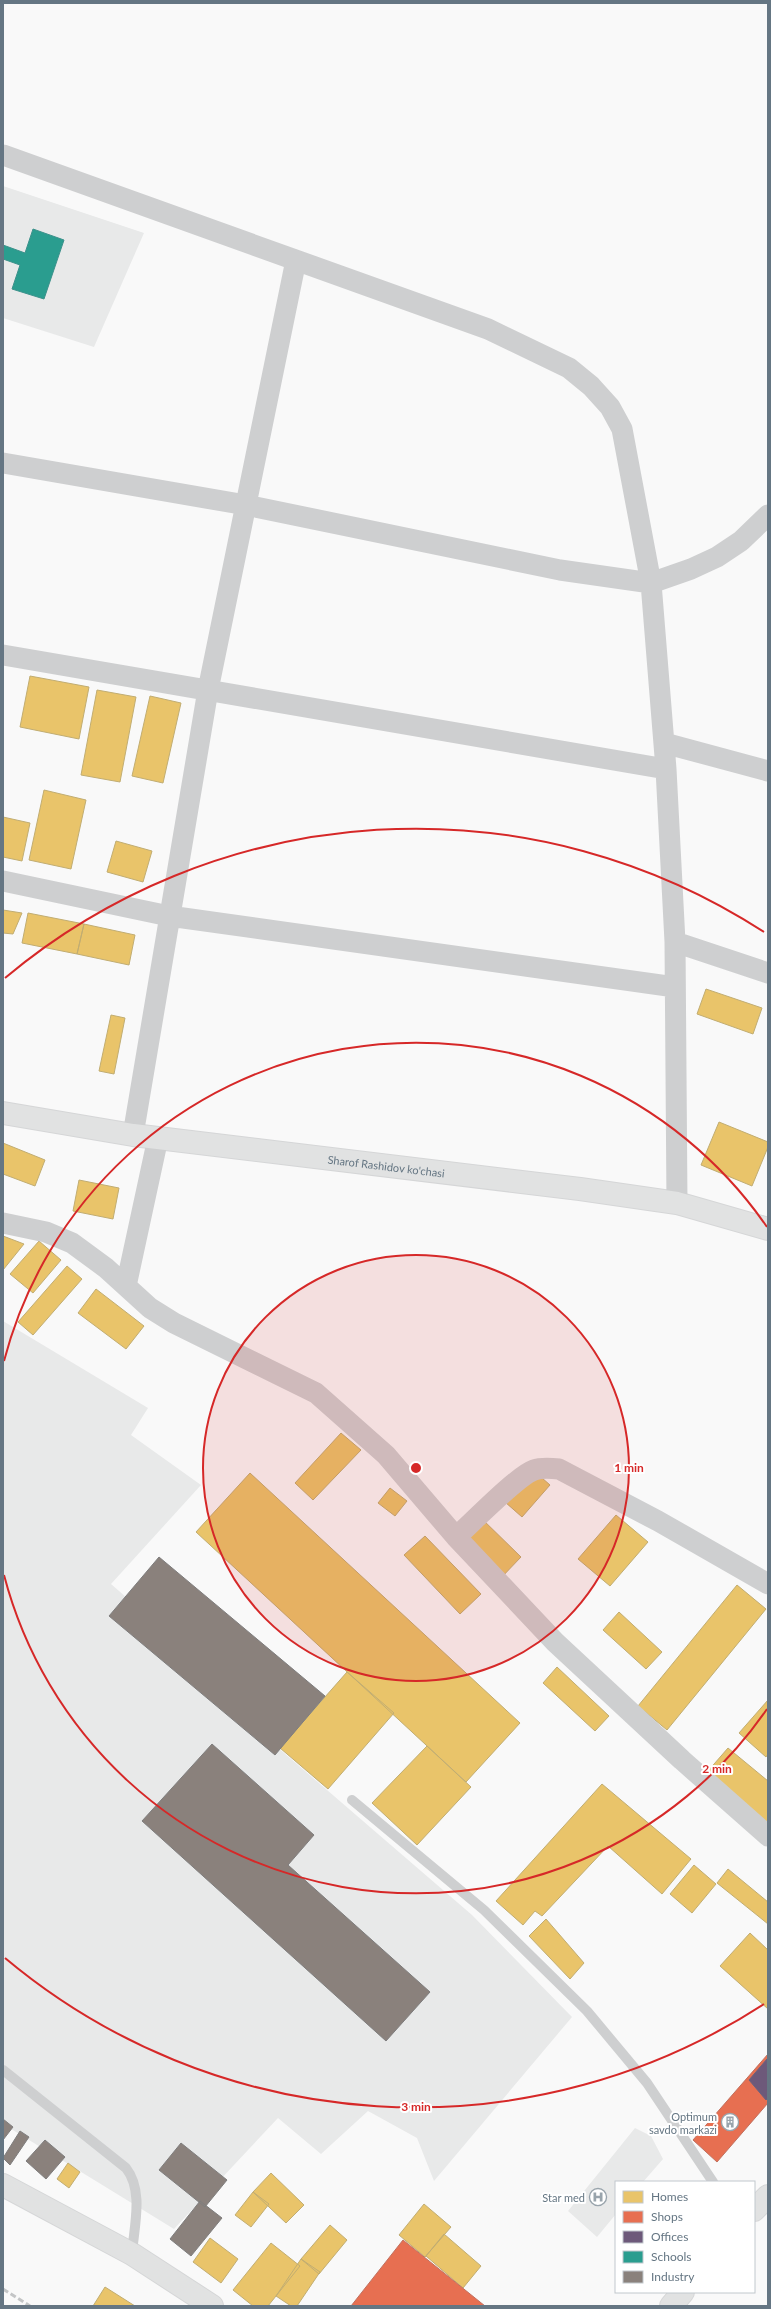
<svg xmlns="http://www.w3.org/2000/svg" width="771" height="2309" viewBox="0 0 771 2309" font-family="Lato,sans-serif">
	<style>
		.built { fill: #e8e9e9 }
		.homes { fill: #e9c46a; stroke: #c1ad72 }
		.shops { fill: #e76f51; stroke: #c07160 }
		.offices { fill: #6d597a; stroke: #6b627d }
		.schools { fill: #2a9d8f; stroke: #3c918b }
		.industry { fill: #8a817c; stroke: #7f7e7e }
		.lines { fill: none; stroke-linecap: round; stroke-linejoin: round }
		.secondary-casing { stroke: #d5d6d7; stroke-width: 24 }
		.primary-casing { stroke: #d5d6d7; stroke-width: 24 }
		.lane { stroke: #cecfd0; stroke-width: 10 }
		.street { stroke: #cecfd0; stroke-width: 21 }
		.secondary { stroke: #e1e2e2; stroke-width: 22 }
		.primary { stroke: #e1e2e2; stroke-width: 22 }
		.rail { stroke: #c3c5c6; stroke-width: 3; stroke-dasharray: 6 3; stroke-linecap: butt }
		.ring { fill: none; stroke: #d62828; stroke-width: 2 }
		.labels { text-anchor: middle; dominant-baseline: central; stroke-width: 4; stroke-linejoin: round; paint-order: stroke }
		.street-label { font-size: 11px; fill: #657683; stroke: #fff }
		.poi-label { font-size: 11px; fill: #657683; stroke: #fff; text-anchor: end }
		.centre { fill: #d62828; stroke: #fff; stroke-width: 2 }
		.ring-label { font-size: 12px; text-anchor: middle; font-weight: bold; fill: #d62828; stroke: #fff; stroke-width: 4; stroke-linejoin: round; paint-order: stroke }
	</style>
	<rect width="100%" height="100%" fill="#f9f9f9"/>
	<path class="built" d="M3,186L144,233L94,347L3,318Z
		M3,1321L148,1408L131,1435L201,1485L111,1584L257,1711L247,1721L472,1915L572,2017L434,2181L417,2138L368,2111L321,2154L278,2118L174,2229L3,2124Z
		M635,2128L651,2136L663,2159L643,2182H616V2214L597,2237L568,2211Z"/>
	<path class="homes" d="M30,676L89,687L79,739L20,727Z
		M97,690L136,697L120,782L81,775Z
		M150,696L181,703L163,783L132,776Z
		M44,790L86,800L71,869L29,860Z
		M3,817L30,823L22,861L3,857Z
		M116,841L152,851L143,882L107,872Z
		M3,910L22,913L13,934L3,933Z
		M28,913L84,924L77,954L22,943Z
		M84,924L135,935L129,965L77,954Z
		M706,989L762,1008L753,1034L697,1014Z
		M111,1015L125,1018L114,1074L99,1071Z
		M719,1122L768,1142V1147L752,1186L701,1165Z
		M3,1143L45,1160L35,1186L3,1174Z
		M79,1180L119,1188L113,1219L73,1211Z
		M3,1236L24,1244L3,1270Z
		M39,1241L61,1260L33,1293L10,1274Z
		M67,1266L82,1279L33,1335L18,1322Z
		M96,1289L144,1326L126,1349L78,1313Z
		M341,1433L361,1450L313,1500L295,1483Z
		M533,1470L550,1485L522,1517L505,1502Z
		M250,1473L520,1723L466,1782L196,1532Z
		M390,1488L407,1501L395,1516L378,1503Z
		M478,1515L521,1557L499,1580L456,1537Z
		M616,1515L648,1542L610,1586L578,1559Z
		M425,1536L481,1594L460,1614L404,1555Z
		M737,1585L766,1609L667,1730L638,1706Z
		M619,1612L662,1652L646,1669L603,1630Z
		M557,1667L609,1716L595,1731L543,1683Z
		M347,1672L394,1713L328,1789L280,1748Z
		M768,1700V1754L766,1757L739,1733Z
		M427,1746L471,1787L417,1845L372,1803Z
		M728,1748L768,1781V1832L701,1779Z
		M602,1784L691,1859L662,1894L608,1846L542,1916L535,1911L523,1925L496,1901Z
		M694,1865L716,1884L692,1913L670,1894Z
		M728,1869L768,1902V1924L717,1883Z
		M546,1919L584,1963L570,1979L529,1936Z
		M750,1933L768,1950V2009L720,1966Z
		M68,2163L80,2172L69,2188L57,2179Z
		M271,2173L304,2205L286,2223L253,2192Z
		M253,2192L269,2204L251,2227L235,2215Z
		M424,2204L451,2227L425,2257L399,2235Z
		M330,2225L347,2240L319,2274L301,2259Z
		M444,2234L481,2266L463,2288L426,2256Z
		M210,2238L238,2259L221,2283L193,2262Z
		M271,2243L300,2266L268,2306H253L233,2290Z
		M301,2259L320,2272L297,2306H291L276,2296Z
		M105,2287L135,2306H93Z"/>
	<path class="shops" d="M768,2054V2103L717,2162L693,2140Z
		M403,2240L485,2306H351Z"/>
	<path class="offices" d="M767,2059L768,2098L766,2100L749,2080Z"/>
	<path class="schools" d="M33,229L64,240L44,299L12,289L20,265L3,259V245L25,253Z"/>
	<path class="industry" d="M159,1557L325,1696L275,1755L109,1616Z
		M212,1744L314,1835L288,1865L430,1992L386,2041L142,1821Z
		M3,2119L13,2127L3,2140Z
		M20,2131L29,2137L10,2165L3,2158Z
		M45,2140L65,2157L46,2179L26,2161Z
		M181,2143L227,2180L205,2207L159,2170Z
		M200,2201L222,2218L191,2256L170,2239Z"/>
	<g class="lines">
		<g class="secondary-casing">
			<path id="secondary" d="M3,2185L132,2254L212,2306
				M754,2210L768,2196
				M671,2306L683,2292"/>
		</g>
		<g class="primary-casing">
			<g id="primary">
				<path id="s1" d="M3,1113L133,1135L580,1189L677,1203L768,1229"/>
			</g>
		</g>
		<path class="lane" d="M352,1800L484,1910L587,2011L647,2083L713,2182
			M3,2070L126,2168C144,2191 134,2226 132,2254"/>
		<path class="street" d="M3,155L488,329L569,368L591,386L610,407L622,429L651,583L666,769L675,942L677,1203
			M3,463L246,505L560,570L651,583L691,569L717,557L741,541L768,515
			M3,655L666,769
			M664,743L768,771
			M3,881L169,916L675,987
			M675,942L768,973
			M133,1135L208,690L296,260
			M3,1223L46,1232L72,1243L106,1268L150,1308L174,1323L316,1393L386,1455L456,1537L555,1642L682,1760L768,1836
			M126,1286L158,1138
			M456,1537C472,1523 517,1476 534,1470C542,1467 551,1468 559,1469L658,1521L768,1584"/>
		<use href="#secondary" class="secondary"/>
		<use href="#primary" class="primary"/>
		<path class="rail" d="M3,2289L30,2306"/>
	</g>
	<circle cx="416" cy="1468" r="213" fill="#d62828" fill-opacity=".12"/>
	<g class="ring">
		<circle cx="416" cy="1468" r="213"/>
		<path d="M767 1709A426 426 0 0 1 4 1575M4 1361A426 426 0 0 1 767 1227"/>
		<path d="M764 2004A639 639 0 0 1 5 1958M5 978A639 639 0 0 1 764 932"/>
	</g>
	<defs>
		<g id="building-ring" transform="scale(0.9)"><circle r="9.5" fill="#fff" stroke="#99a4ac" stroke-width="1.5"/><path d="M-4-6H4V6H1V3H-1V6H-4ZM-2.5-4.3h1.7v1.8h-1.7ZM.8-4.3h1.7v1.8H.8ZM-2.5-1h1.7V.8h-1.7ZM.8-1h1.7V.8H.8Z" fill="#99a4ac"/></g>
		<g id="hospital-ring" transform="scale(0.9)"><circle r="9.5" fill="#fff" stroke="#99a4ac" stroke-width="1.5"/><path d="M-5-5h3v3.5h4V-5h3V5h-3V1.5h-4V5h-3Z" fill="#99a4ac"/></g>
	</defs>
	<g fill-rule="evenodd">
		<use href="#building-ring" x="730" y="2122"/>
		<use href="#hospital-ring" x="598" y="2197"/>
	</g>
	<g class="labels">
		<g class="street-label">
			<text stroke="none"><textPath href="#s1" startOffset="387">Sharof Rashidov ko'chasi</textPath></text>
		</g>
		<g class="poi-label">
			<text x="717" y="2116">Optimum<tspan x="717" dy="13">savdo markazi</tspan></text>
			<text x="585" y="2197">Star med</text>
		</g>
	</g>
	<circle cx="416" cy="1468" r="6" class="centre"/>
	<g class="ring-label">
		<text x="629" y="1472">1 min</text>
		<text x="717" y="1773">2 min</text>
		<text x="416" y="2111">3 min</text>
	</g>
	<rect width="771" height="2309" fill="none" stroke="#657683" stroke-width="8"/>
	<rect x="615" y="2181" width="140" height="112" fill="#ffffff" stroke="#c1c8cd"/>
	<rect x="623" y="2191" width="20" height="12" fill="#e9c46a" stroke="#c1c8cd"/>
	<text x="651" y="2201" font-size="12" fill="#657683">Homes</text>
	<rect x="623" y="2211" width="20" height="12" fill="#e76f51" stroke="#c1c8cd"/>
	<text x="651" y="2221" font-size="12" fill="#657683">Shops</text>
	<rect x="623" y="2231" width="20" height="12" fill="#6d597a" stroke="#c1c8cd"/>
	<text x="651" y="2241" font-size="12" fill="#657683">Offices</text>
	<rect x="623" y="2251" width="20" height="12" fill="#2a9d8f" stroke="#c1c8cd"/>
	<text x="651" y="2261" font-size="12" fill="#657683">Schools</text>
	<rect x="623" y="2271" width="20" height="12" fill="#8a817c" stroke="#c1c8cd"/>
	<text x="651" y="2281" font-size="12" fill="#657683">Industry</text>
</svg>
